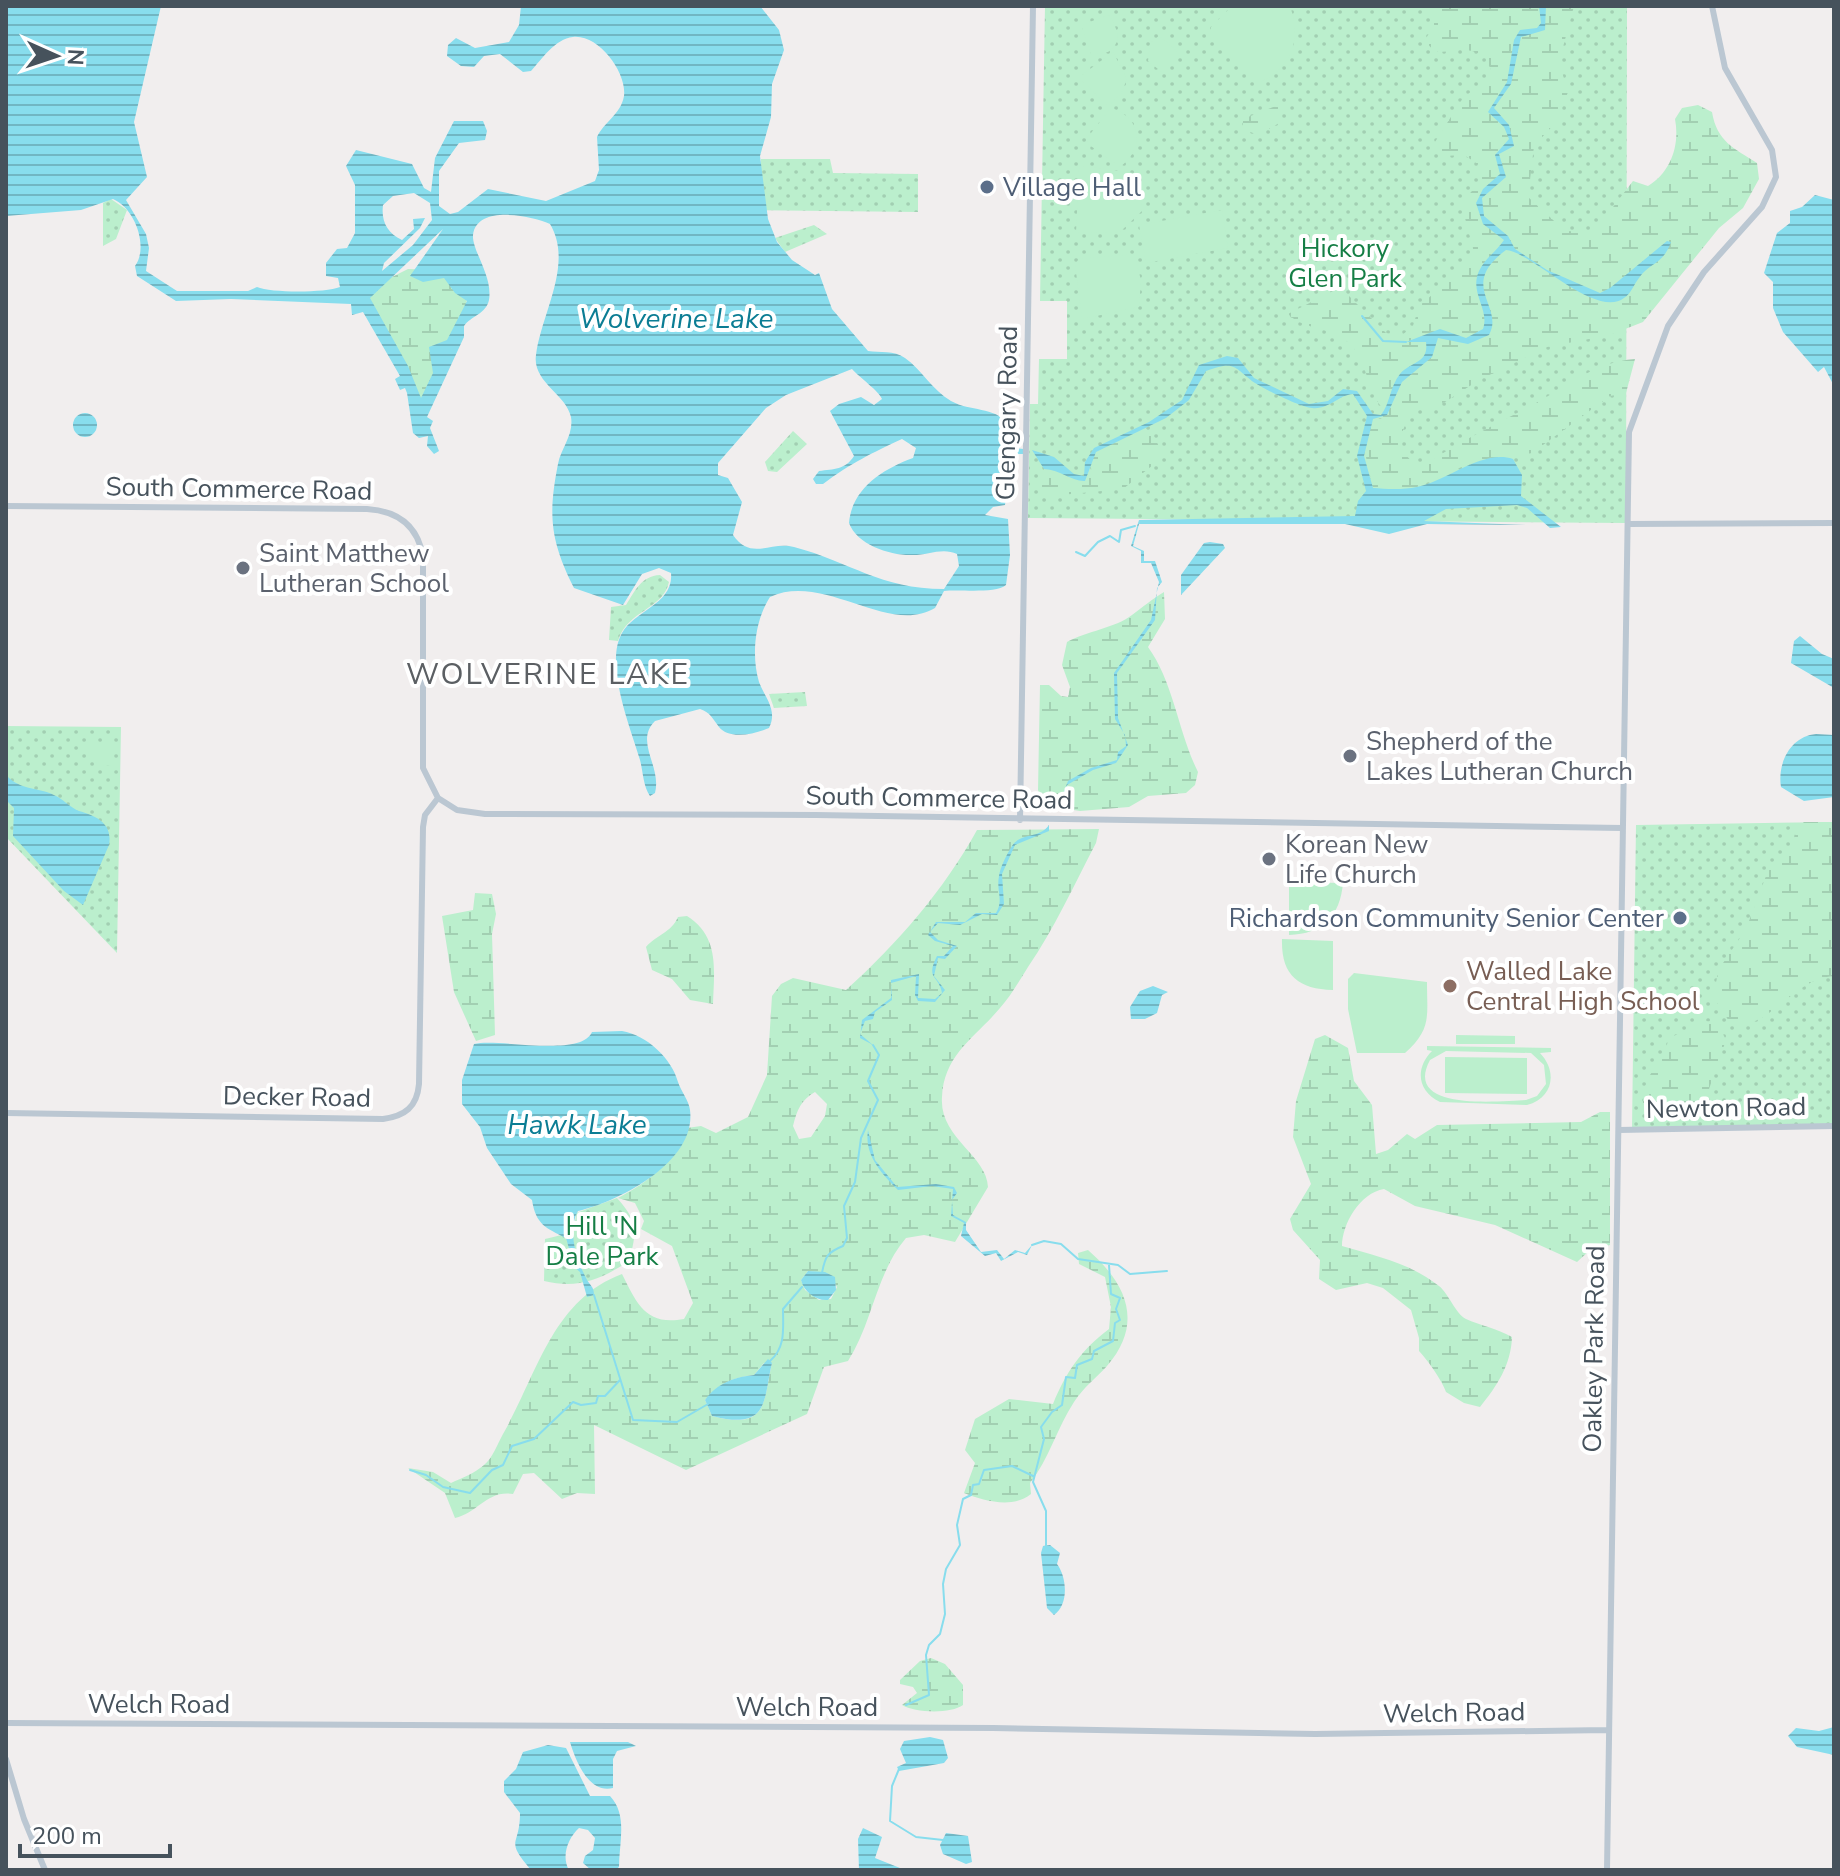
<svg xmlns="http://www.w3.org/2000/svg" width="1840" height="1876" viewBox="0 0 1840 1876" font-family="'Nunito Sans',sans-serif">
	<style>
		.grass { fill: url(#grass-dots) }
		.wetland { fill: url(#wetland-marsh); fill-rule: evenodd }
		.garden { fill: #bbefcd; fill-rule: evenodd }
		.water { fill: url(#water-rules); fill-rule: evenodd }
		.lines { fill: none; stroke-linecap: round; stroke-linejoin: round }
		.stream { stroke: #88dded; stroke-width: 2 }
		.secondary { stroke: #bbc7d2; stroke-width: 6 }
		.service-dot { fill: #5c6f8a; stroke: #fff; stroke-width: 3 }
		.worship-dot { fill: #6b7280; stroke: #fff; stroke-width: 3 }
		.education-dot { fill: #8d6e63; stroke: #fff; stroke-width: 3 }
		.labels { text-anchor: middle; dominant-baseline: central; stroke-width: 8; stroke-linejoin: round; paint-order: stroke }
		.service-label { font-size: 26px; fill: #4e5e75; stroke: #fff; text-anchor: start }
		.park-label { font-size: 26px; fill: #157e45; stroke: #fff }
		.street-label { font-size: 26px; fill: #46525c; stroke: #fff }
		.worship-label { font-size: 26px; fill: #5b616d; stroke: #fff; text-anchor: start }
		.education-label { font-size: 26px; fill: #785e54; stroke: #fff; text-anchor: start }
		.water-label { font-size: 28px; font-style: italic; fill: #0b7d94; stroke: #fff }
		.quarter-label { font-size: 30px; letter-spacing: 2px; fill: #5b5f63; stroke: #fff }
	</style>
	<defs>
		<pattern id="grass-dots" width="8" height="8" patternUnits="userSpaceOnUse" patternTransform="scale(2)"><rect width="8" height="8" fill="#bbefcd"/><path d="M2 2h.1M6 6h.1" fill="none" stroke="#a2cfb2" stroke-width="1.8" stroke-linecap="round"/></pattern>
		<pattern id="wetland-marsh" width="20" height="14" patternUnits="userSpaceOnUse" patternTransform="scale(2)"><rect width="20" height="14" fill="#bbefcd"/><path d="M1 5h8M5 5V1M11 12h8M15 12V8" fill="none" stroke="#a2cfb2"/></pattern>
		<pattern id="water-rules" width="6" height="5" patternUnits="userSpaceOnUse" patternTransform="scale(2)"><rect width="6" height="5" fill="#88dded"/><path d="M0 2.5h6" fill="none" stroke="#71b6c3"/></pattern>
	</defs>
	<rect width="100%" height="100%" fill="#f1eeee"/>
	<path class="grass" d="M1045,6H1627L1626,523L1028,518L1030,404H1038L1039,359H1067V301H1040Z
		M761,159H830L833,173L918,174V212L734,210L761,172Z
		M111,199L127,210L116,239L103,246V203Z
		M814,225L827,234L785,252L775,238Z
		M793,431L807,444L777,472L768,471L765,462Z
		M660,575L669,582C663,610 627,610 618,641L609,640L611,607L626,605C635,591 641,576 660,575Z
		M805,692L807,706L774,708L769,694Z
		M6,726L121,727L117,953L6,837Z
		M1834,822V1124L1632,1129L1636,825Z
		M617,1198C638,1221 637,1232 629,1261C600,1280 578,1289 544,1281L545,1239C563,1235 576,1233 576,1213Z"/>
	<path class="wetland" d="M1434,6H1574L1559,62L1568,92L1557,121L1534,146L1528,197L1565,231L1588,232L1610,211L1633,181L1648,186C1671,172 1680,145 1675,119L1682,108L1698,105L1712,112C1717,142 1734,148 1757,163L1759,179L1743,208L1719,228L1643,322L1610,335L1547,347L1479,380L1445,402L1410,413L1399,440C1406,454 1409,467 1427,463C1460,442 1494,425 1529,407C1565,388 1593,362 1635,359L1626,393L1610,396L1532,453L1466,465L1417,487L1373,489L1364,448L1373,419H1382L1385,411C1367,393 1368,362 1350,344C1332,326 1305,331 1288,314L1333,291H1344L1386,333L1401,336L1413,326L1419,306L1472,261L1473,248L1461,203L1482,180L1478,164L1464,155L1443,156L1435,142L1463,98L1493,75L1485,56C1479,54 1472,50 1466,50C1448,48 1437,60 1425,40L1434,25Z
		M1278,105L1283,108L1281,122L1258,135L1243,129V119Z
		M408,269L440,270L467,295L466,309L427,398L417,402L367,298L388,279Z
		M1146,429L1155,438L1161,451L1153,465L1123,489L1040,497L1044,469C1062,470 1072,482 1085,481L1091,474C1092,469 1090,465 1091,461C1092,445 1134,435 1146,429Z
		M1164,592L1165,619L1148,647C1174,683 1178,732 1198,772L1195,785L1186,793L1148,796L1129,807L1080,811L1043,805L1038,790L1040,685H1049L1061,696L1068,697L1070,687L1062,665L1067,642C1087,631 1115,628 1132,615C1143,607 1152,599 1164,592Z
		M1804,822H1834V976C1792,979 1773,1027 1732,1026L1713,996L1719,969L1746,929L1766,876L1774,861L1791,850L1797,828Z
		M1099,829L1096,843C1074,885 1054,929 1028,967C1019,981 1011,996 1000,1008C975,1038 944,1054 942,1097C939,1138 987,1155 988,1187L955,1242L924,1235L906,1238C876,1273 873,1322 848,1361L824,1367L807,1414L686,1470L594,1425L595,1494L577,1493L562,1499L534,1473L523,1474L513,1494C487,1490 478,1513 455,1518L445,1493L408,1468L433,1472L451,1483C462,1478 475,1473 484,1465C492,1459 498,1443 503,1434C537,1375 552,1300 622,1274C637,1304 646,1326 684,1319L693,1303L672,1246L641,1229L644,1221L635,1203L618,1198C650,1181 674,1162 687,1128L701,1126L716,1133L748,1117L767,1075L772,996L781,984L793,978L846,990C897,944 944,890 977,830ZM815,1092L827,1104L825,1116L811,1137L799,1139L793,1126C797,1110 801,1100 815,1092ZM808,1271L829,1274L837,1287L831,1299L819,1300L805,1290L801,1280ZM764,1363H772C763,1401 769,1431 712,1416L705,1400C718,1384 734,1377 754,1375Z
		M475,893L492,894L496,914L492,934L495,1035L476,1041L454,992L442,916L473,910Z
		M687,916C720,937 714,970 713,1004L690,1000L672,979L652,970L646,947C656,935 671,933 678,917Z
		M1703,1021L1717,1022L1726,1040L1709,1089L1701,1102L1684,1114L1643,1107C1642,1069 1665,1066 1668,1039Z
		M1325,1035L1348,1048L1354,1081L1372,1105L1376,1154L1388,1150L1407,1134L1415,1139L1437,1125L1581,1122L1600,1112H1610V1245L1589,1251L1577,1262L1495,1225L1415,1206L1384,1189C1360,1193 1342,1224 1342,1246C1376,1256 1410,1263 1439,1286C1449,1294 1455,1313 1466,1319C1482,1326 1496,1328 1512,1337C1511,1365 1497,1386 1480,1407L1464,1403L1446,1392C1443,1382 1427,1359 1419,1351V1338L1411,1310L1383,1288L1367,1283L1336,1290L1319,1279L1320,1260L1293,1230L1290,1219L1311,1184L1293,1137L1296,1101L1315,1039Z
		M1088,1250C1127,1284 1144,1323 1107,1366C1096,1378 1083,1388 1074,1402C1057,1428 1049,1459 1030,1483L1031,1494C1013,1509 984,1501 964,1493L975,1463L965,1450L975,1419L1009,1399L1053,1404C1066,1372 1081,1350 1109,1329L1111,1307L1105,1277L1079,1264L1078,1253Z
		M931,1658L945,1664L963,1685V1705C951,1714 915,1713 902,1705L917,1693L913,1687L900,1684V1680L920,1661Z"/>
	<path class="garden" d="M1232,6H1290C1302,40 1292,66 1261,82L1211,32V27Z
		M1109,15C1117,29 1124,41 1108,52L1091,55L1081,25Z
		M1159,36L1177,51L1163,73L1148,61L1150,43Z
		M1113,52L1127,79L1121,94L1108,106L1082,81V75Z
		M1111,108C1142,117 1145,149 1120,167L1088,144L1087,138Z
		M1083,166L1141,174L1142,211L1119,233L1076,232L1079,169Z
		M1222,210L1228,248L1146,263L1139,225Z
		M1134,254L1141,280L1139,307L1082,319L1075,264L1079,259Z
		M87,742H111V766L100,765L90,759Z
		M1292,882L1343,883C1340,916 1323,934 1289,935V886Z
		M1282,939L1333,941V990C1298,989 1281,975 1282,939Z
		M1354,973L1427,982C1427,1016 1432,1029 1405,1053H1357L1348,1009V979Z
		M1456,1035L1515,1036V1044H1456Z
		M1427,1046L1551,1048V1052L1540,1053C1558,1072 1553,1098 1527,1105L1440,1102C1417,1091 1415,1068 1432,1051L1427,1050ZM1446,1051L1531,1053L1544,1065L1546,1084L1537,1096L1526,1100C1500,1101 1402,1112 1430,1060Z
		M1445,1057L1527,1058V1094L1445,1093Z"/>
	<path class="water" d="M6,6H161L134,122L147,177L126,200L146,234L149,248L146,271L177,291H248L257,287C271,293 325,293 340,287L338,278L326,276V263L337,249L347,248L355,233V185L346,166L356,150L412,164L424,188L431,192L435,158L454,121H483L487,131L485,140L459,143L439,171V206L450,214L458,212L488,189L546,201L595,181L599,170L597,137C604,122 621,114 624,96C627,73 599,34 573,37C555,39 542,59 531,71L523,72L500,54L484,56L474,67L461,66L447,56L448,45L456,38L475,48L509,42L519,25L521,6H760L779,30L784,50L772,84L771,117L760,156L768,219L777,242L792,260L815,275L819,273L832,309L868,351C880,353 894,350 905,358C922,370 932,390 951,401C971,412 993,406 1009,424L1012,448L1024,449L1023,454H1012L1005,505L993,507L985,515L1008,519L1010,555L1006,585C995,594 960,589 944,591L935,608C888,636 824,572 770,597C755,620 751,655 759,682C765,698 778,710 769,728C755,734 729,740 719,727C712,718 711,713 700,709L655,721C634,742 662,766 655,793L650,796C643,786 643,771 640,760C631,729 604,664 622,633C635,610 674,604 671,573L659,568L642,574L623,605L574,588C550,540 548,515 558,464C561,448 574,435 571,417C566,394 532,382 536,355C541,314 574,264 550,224C533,216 477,204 473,235C472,251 493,276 489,300C486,314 471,316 464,326V337L427,417L433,421L430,428L439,451L434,454L427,446L428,436L419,438L413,433L407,393L405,388L400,390L395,379L400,376L363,312L352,315L351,304L231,299L176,301L137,276L135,266C149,247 135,208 113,199L81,210L6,216ZM414,193L430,203L432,220L413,245L382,271L384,263L420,228L425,218L413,219L414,229L402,240C387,233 381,221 383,205L393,196ZM443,229L410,276L423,282L444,278L455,293L467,301L447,340L429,347L433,373L421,398L408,366L370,298ZM852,369C860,378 879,391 882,399L874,405L861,397L839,404L830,411L854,456C845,470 834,469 819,471L813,479L816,484H823C851,463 872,453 902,439L916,448L913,458C883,469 852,488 849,523C857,545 891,556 913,555C928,555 943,547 957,554L959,566L944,589C880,589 851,562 794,547C770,541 751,561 733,535L742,502L728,478L718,475V463L766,408L786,395Z
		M1539,6H1546L1545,30L1521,37L1511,84L1494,108L1509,125L1514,146L1499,154L1506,177L1482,198L1484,216L1508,236L1515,249L1547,270L1600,293L1610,288L1667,241L1671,242C1663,265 1650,262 1639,278C1634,284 1631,294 1624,298C1596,320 1530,251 1506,250C1457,286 1505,306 1489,335L1468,344L1438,338L1432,357L1402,382L1387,415L1373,419L1364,456L1373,488C1386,489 1403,490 1417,487C1446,482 1482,449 1513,459L1522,475L1521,496L1561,527L1550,528L1527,508L1517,505L1446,509L1424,521L1527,525L1427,524L1389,534L1345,524H1139L1133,546L1144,551V561H1155L1162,582L1157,588L1155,620L1117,673L1118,718L1128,745L1116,763L1093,770L1067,785L1063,801L1050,811L1061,799L1068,781L1091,768L1117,760L1118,752L1126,746L1125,735L1115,719L1114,673L1151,620L1159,582L1151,563H1141V551L1131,546L1139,520L1355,516L1358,501L1366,491L1357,456L1367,416L1353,394C1338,395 1329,410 1312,408C1302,408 1264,389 1255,383C1233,367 1236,360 1206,371L1189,400L1166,418L1096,452L1085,481C1073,482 1061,470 1044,469L1032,450L1054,457L1074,474L1084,476L1085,462L1094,448L1149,422L1182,400L1199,365L1227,356L1238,358L1254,378L1309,404L1328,401L1343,389L1357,391L1373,414L1381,415C1390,404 1390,386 1400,374C1411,361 1429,364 1426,342H1406L1440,329L1466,338L1483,329C1490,309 1469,293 1479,271C1485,258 1497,251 1504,240L1483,224L1476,203L1483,189L1500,174L1495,155L1509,139L1504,127L1488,112L1507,82L1514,40L1520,30L1537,28L1541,23Z
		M1815,195L1834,200V386L1824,367L1818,372L1783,332L1773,308V282L1764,273L1777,233L1790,223V211L1802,207Z
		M73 425a12 12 0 1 1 24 0a12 12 0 1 1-24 0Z
		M1210,542L1223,544L1225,548L1181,595V575L1204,543Z
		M1800,636L1822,654L1834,659V688L1791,663L1794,641Z
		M1816,734L1834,735V797L1804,801L1781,787C1777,763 1791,736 1816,734Z
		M6,775C22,792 39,786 58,797C65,801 71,808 79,811C96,816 113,823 109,845L83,905L64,891L13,836L14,808L6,800Z
		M1049,825V831L1015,845L1002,874L1004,904L997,915L982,914L960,925L938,923L930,932L938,940L957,946L945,959L938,958L934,976L945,990L935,1002L918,1001L915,995L916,976L891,983L892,1000L875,1012L873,1019L865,1021L860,1034L873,1045L860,1038L862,1020L891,998V980L919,974L918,998L935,999L942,993C939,975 925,980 937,956H944L953,946L935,941L928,935L936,922H965L976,913H996C1004,900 996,891 999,876C1000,867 1007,854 1012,846C1021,832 1040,839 1049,825Z
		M1153,986L1168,992L1162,995L1157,1013L1145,1019H1131L1130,1007L1140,991Z
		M622,1031C647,1035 672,1059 678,1082C681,1091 689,1101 690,1110C697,1162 618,1202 578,1211C567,1229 576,1259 586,1278C590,1286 594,1286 594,1295L587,1297L580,1272L567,1261L570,1252L566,1238C546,1228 536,1225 532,1200L511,1184L487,1148L480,1127L462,1104V1080L474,1044C499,1038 581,1058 592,1032Z
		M868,1130L875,1160L897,1187L936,1184L954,1187L957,1193L952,1200L953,1215L966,1222V1230L981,1252L997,1250L1004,1259L1015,1250L1025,1253L1032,1245L1027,1255L1018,1252L1001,1261L996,1253L985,1256L961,1236L964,1223L951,1216L953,1189L932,1186L898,1190C881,1173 864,1155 868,1130Z
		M808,1271L825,1272L835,1277L836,1290L828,1300C816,1301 804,1292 801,1280Z
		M768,1359L772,1363C763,1400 770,1431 712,1416L705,1400C717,1383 735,1377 754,1375Z
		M1050,1545L1060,1553L1057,1564C1067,1577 1069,1605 1054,1615L1047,1608L1041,1553L1043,1546Z
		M1834,1727V1755L1797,1747L1788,1736L1796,1728L1819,1731Z
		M930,1737L943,1740L948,1758L944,1763L899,1771L897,1767L906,1763L900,1749L904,1741Z
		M570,1742H628L636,1746L617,1751L613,1759V1788C589,1794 576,1762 570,1742Z
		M548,1745L566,1748L590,1796H610C628,1815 619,1843 619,1867L615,1870H591L583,1863L585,1856L593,1850L595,1838L588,1830L579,1828C568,1838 561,1856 569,1870H531C504,1838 520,1848 520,1813L504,1792V1781L516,1769L523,1752Z
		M863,1828L882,1837L875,1858L905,1870H859L858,1839Z
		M946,1833L968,1836L972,1862L966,1864L943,1854L940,1845Z"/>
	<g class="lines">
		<path class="stream" d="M1362,316L1383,341L1406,342
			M1076,552L1085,556L1098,542L1110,536L1119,542L1121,530L1135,526
			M1032,1245L1044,1241L1061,1244L1078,1259L1118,1265L1130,1274L1167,1271
			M822,1273C825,1256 828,1252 843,1246L847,1238L844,1206L855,1182L861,1138L878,1100L868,1081L879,1055L873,1045
			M594,1295L633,1420L677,1422L708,1404
			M770,1361C786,1347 783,1329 783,1309L802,1287
			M410,1470L426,1475L443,1487L470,1493L492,1470L503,1465L512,1446L534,1439L573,1402L581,1405L596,1403L598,1396H605L620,1380
			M1046,1547V1511L1033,1482L1044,1439L1041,1427L1052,1412L1062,1405L1066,1377L1075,1378L1077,1365L1092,1359L1094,1351L1113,1341L1115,1323L1120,1320L1116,1309L1120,1298L1111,1294L1109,1265
			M906,1705L929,1695L926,1655L929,1645L940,1634L945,1614L943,1584L946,1569L960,1545L957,1525L963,1499L971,1495L973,1485L979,1484L984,1470L1012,1466L1033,1476
			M899,1769L892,1786L890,1821L916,1837L943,1840"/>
		<path class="secondary" d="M6,506L367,509C398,511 418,526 423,557V768L438,798L457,810L485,814L816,815L1622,828
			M1628,524L1834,523
			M1020,820L1033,6
			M6,1113L383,1119C405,1116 417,1107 419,1084L423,827L425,815L438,798
			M1619,1130L1834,1126
			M6,1723L993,1728L1315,1734L1607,1730
			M6,1759L24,1819L45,1870
			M1607,1870L1629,432L1668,326L1704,272L1762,207L1776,177L1772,150L1725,68L1712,6"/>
	</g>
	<g class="service-dot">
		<circle cx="987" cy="187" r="8"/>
		<circle cx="1680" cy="918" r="8"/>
	</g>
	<g class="worship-dot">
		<circle cx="243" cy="568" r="8"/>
		<circle cx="1350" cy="756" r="8"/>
		<circle cx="1269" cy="859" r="8"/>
	</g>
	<circle class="education-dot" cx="1450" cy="986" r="8"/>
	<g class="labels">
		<g class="service-label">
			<text x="1003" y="187">Village Hall</text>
			<text x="1664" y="918" text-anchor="end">Richardson Community Senior Center</text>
		</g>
		<g class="park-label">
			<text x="1345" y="248">Hickory<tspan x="1345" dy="30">Glen Park</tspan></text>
			<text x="602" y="1226">Hill 'N<tspan x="602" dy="30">Dale Park</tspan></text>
		</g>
		<g class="street-label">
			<text transform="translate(1007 413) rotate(-89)">Glengary Road</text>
			<text transform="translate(239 489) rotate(1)">South Commerce Road</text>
			<text transform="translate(939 798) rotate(1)">South Commerce Road</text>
			<text transform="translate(297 1097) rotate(1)">Decker Road</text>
			<text transform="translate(1726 1108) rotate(-1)">Newton Road</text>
			<text transform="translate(1594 1349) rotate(-89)">Oakley Park Road</text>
			<text x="159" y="1704">Welch Road</text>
			<text x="807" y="1707">Welch Road</text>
			<text transform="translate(1454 1713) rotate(-1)">Welch Road</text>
		</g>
		<g class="worship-label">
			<text x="259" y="553">Saint Matthew<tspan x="259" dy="30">Lutheran School</tspan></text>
			<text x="1366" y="741">Shepherd of the<tspan x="1366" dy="30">Lakes Lutheran Church</tspan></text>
			<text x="1285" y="844">Korean New<tspan x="1285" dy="30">Life Church</tspan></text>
		</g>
		<g class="education-label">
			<text x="1466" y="971">Walled Lake<tspan x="1466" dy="30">Central High School</tspan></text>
		</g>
		<g class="water-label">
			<text x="676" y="319">Wolverine Lake</text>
			<text x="577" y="1125">Hawk Lake</text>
		</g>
		<g class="quarter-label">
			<text x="548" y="674">WOLVERINE LAKE</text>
		</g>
	</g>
	<rect width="1840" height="1876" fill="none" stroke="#46525c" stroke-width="16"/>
	<g transform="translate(56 56) rotate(93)" stroke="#ffffff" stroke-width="6" paint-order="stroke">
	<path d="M0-6L14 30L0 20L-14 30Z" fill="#46525c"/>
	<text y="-12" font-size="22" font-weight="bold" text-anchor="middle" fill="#46525c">N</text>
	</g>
	<path d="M20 1844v12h150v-12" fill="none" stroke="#46525c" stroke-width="4"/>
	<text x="32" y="1844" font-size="24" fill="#46525c" stroke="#ffffff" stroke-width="6" paint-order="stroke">200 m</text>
</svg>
